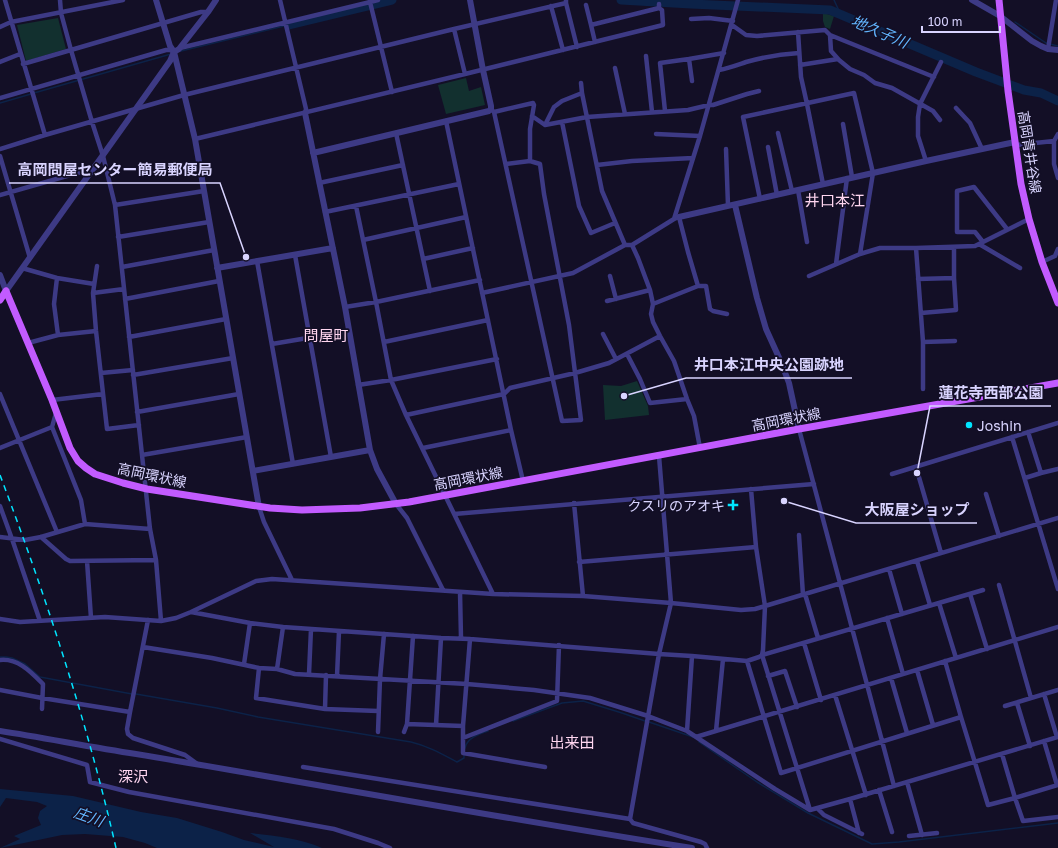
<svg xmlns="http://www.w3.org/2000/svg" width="1058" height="848" viewBox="0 0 1058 848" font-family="'Golos Text','Noto Sans JP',sans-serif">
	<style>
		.green { fill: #12302f }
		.water { fill: #0c2248 }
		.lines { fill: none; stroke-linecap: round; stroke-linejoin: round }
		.stream { stroke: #0c2248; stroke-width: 1.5 }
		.river { stroke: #0c2248; stroke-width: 9 }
		.minor { stroke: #3d3a85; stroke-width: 4.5 }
		.tertiary { stroke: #3d3a85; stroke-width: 6 }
		.primary { stroke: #c25bff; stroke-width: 7 }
		.rail { stroke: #00e5ff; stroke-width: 1.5; stroke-dasharray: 6 5; stroke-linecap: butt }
		.poi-dot { fill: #00e5ff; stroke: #130f26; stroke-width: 1.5 }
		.labels { text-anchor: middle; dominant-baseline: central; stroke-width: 3.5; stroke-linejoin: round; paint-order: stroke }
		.street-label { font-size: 14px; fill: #d9d4ff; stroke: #130f26 }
		.poi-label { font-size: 14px; fill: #d9d4ff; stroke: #130f26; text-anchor: start }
		.water-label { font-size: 15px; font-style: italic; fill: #62b6ff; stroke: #130f26 }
		.neighbourhood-label { font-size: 15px; fill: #ffd6f0; stroke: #130f26 }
		.leader { fill: none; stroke: #d9d4ff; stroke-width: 1.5 }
		.callout-dot { fill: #d9d4ff; stroke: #130f26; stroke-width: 1.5 }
		.callout-label { font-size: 15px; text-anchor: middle; font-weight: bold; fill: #d9d4ff; stroke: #130f26; stroke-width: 3.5; stroke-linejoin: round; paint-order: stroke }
	</style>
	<rect width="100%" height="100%" fill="#130f26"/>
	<path class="green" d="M823,13L834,16L830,29L825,27L823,21Z
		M58,18L66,49L26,61L17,25Z
		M466,78L469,91L481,87L485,105L446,114L438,85Z
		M637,381L648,406L649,415L605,420L603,385L621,386Z"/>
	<path class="water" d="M0,789L73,796L141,812L177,818L222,832L244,840L274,847L250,833C274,836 300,838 322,848H157L145,843L123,837L85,834L62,835L0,848L20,839L14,836L41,825L38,818L40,811L47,806L37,802L6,798L0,807Z"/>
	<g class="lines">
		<path class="stream" d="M834,0L840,13
			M1015,22L1046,43L1058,46
			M181,51L288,25
			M34,93L171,54
			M0,103L31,94
			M0,657H6L12,658L25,664L40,677L132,694
			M136,694L217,708L258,717L411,742C428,746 442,754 457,762L464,758V754
			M513,721L562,703L583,701L622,713L645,721
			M649,722L693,737
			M699,742L757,782L808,813L872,844L899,842L1058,823
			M465,748C467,738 479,734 488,731"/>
		<path class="river" d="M621,0L691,4L830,10L976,72L1024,90L1041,93L1058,101
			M288,25L392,0"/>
		<path class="minor" d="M5,0L45,135
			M60,0L61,13L71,50L92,122L103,156L115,205L150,529L156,560L161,621
			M280,0L306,109L305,113
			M378,0L370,2L392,92
			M566,3L577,47
			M586,5L591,25
			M551,6L563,50
			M691,19L709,18L733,21
			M732,25L746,35L757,36L825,30L830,35L831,51L839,60L850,69L864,75L875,83L892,88L933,111L940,120
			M0,27L11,22L123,0
			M454,29L465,74
			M798,32L801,77L807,104L823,184
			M830,35L934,77
			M595,42L591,25L659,8
			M180,48L370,2V0
			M1048,49L1056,0
			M646,56L652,112
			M689,59L724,53
			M0,62L20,54
			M23,64L201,12H208
			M800,65L838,59
			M615,68L625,114
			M719,70C729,68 737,65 746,62C764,57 781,54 799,53
			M581,83L582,93L602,191L625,245
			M0,98L166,50H170L174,52
			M956,108L970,123L982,149
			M491,109L494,112L562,421L581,420L569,325L544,194L540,164L530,161L506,164
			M665,111L660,63L689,59L692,81
			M494,112L533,103L534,105L530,129V161
			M532,116L545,125L587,117L688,110L709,105H713L747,94L759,91
			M446,121L511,430L523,481
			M562,122L579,206L591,233L615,223
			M843,124L852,177
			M545,125L554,107L562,101L582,93
			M396,133L430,291
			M778,133L792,191
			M656,134L700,136
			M1058,134L1054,141V164L1058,178
			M195,139L465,74L663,25L662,10L659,8V4
			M1016,145L1054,141
			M768,147L777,195
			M0,149L45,135L184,95L454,29L566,3V0
			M726,149L728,206
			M0,156L30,258
			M926,161L918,136V117L920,104L941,62
			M597,165L632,161L693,158
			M319,183L403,165
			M798,190L807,242
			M0,195L95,168
			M760,199L743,117L854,93L873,173L860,254
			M115,205L204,191
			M356,206L376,302L391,380L406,415L493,594
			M325,212L459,184
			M674,219L700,136L738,0
			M118,237L209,222
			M363,240L466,217
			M983,242L975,232H957V191L974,187L1007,229
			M979,244L1020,268
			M632,245L638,258L650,290L653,304L651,314L653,322L660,336L674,361L687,399L694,416L700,448
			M916,248L923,342V389
			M295,255L331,457
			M423,259L473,248
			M257,261L293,464
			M1042,262L1055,256L1058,249
			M836,264L847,178
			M97,266L93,293L96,331L107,429L139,425
			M122,267L214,250
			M22,268L57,278L94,284
			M610,276L616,299
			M809,276L860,254L880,248H916L975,246L1029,219
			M57,278L54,304L58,335
			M918,279L954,278
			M93,293L124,289
			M482,293L573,273L625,245H632L674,219L679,217L688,252L698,286
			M125,299L219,281
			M607,301L650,290
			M653,304L698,286H706L710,309L713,311L727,314
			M345,307L376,302L480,280
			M921,313L956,310L954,278V247
			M603,334L616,359
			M129,337L226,319
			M384,342L488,320
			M923,342L955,341
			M28,343L58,335L96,331
			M272,344L349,331
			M627,354L640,379L650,403L687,399
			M101,373L133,370
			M133,375L233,358
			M358,385L391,380L497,359
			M0,394L57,532
			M52,400L103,394
			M137,412L239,394
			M56,413L52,427L81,500L85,524
			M406,415L504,394L510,388L575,373L609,363L660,336
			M799,429L894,786
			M1012,437L1058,589
			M0,448L52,427
			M423,448L511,430
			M142,455L247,437
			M659,456L671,603L659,654L630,819L633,823L701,842L705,844L707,848
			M916,467L941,553
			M1041,473L1058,469
			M892,474L1058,423
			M1025,478L1041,473L1028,432
			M986,494L999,536
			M574,503L583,596
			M396,504L407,518L443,590
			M0,506L12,539L40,621
			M259,507L264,522L292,580
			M454,514L814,484
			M799,535L803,595
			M0,537L25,540L41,537L85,524L150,529
			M41,537L66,559L70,561L156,560
			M87,561L91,618
			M917,561L930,605
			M579,562L756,547
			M889,569L902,614
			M999,585L1031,698
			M460,592L461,638
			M805,594L818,638
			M970,594L987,649
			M939,603L956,658
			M191,612L250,623L283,627L441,638L470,639L659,654L692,656L747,661L759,657L762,655L763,650L765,606L756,547L751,489
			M887,618L903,674
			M0,619L20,622L105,617L161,621L176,618L191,612L256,581L272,579L493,594L583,596L671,603L741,610L755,609L765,606L1058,518
			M148,620L130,712L127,729L128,734L133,738L185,755L196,763
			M804,643L821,700
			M143,647L212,658L259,668L277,669L295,674L467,684L534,690L590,698L648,716L687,731L775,789L810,810L850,799L1058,737
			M0,660C18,658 31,672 43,684L42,709
			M747,661L781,773L961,717
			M945,661L961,717L988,805L1015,798L1058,785
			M244,664L250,623
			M259,668L256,698L325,709L378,711
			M277,669L283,627
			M917,670L933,725
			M309,674L311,629
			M337,676L339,631
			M768,676L785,671L797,707
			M891,678L907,733
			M0,690L42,698L130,712
			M1044,694L1057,737
			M835,695L866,795
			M1017,703L1030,746
			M1005,706L1058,690
			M325,709L326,675
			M407,724L463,726L470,639
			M436,725L441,638
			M463,726V753L545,767
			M687,731L692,656
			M716,731L723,659
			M378,732L380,679L384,634
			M404,732L407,724L413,636
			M696,737L1058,627
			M463,738L557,701L559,645
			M0,739L87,765L90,782L129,792L334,829L378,843L390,848
			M1044,741L1057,785
			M1002,754L1015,798L1023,821L1058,817
			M303,767L630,819
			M907,782L922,835
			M879,790L892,832
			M850,799L859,833
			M818,809L824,815L862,834
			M810,810L762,655L983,590
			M909,836L937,833"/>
		<path class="tertiary" d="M156,0L170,46L174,52L195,139L259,507
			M972,0L1000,16L1032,41L1041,46L1048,49L1058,50
			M305,113L345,307L370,450L377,469L396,504
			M313,153L489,111L491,109V106L483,70L470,0
			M735,205L757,298L766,329L781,362L789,383L799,429
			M679,217L926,161L1015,142
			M217,268L333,248
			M0,275L6,291
			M6,291L170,61L174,52L179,49L208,12L216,0
			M253,471L370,450
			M0,731C45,738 90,747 136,754C321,785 506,819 692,848"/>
		<path class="primary" d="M999,0L1008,91L1021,184L1029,219L1042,262L1058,303
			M6,291L52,400L70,448L78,461L86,468L95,474L123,483L147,489L270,508L302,510L360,508L409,502L799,429L1058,383
			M0,300L6,291"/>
		<path class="rail" d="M0,475C46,597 87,721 116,848"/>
	</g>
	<g class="poi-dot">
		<circle cx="969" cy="425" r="4"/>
		<path d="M731 499h4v4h4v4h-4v4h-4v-4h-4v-4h4z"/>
	</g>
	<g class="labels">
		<g class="street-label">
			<text transform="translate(1030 152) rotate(81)">高岡青井谷線</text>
			<text transform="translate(786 419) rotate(-11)">高岡環状線</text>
			<text transform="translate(152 475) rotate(12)">高岡環状線</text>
			<text transform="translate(468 478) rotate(-11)">高岡環状線</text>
		</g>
		<g class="poi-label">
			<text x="977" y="425">Joshin</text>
			<text x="725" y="505" text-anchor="end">クスリのアオキ</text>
		</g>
		<g class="water-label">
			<text transform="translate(880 31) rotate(23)">地久子川</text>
			<text transform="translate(89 816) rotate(20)">庄川</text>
		</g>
		<g class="neighbourhood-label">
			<text x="835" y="200">井口本江</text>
			<text x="326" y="335">問屋町</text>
			<text x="572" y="742">出来田</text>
			<text x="133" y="776">深沢</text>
		</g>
	</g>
	<path class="leader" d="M246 257L220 183H9M624 396L686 378H852M917 473L930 406H1051M784 501L856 523H977"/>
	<g class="callout-dot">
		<circle cx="246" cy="257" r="4"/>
		<circle cx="624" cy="396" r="4"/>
		<circle cx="917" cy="473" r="4"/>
		<circle cx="784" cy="501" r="4"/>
	</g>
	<g class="callout-label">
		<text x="115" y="175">高岡問屋センター簡易郵便局</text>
		<text x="769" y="370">井口本江中央公園跡地</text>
		<text x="991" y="398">蓮花寺西部公園</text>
		<text x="917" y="515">大阪屋ショップ</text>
	</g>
	<path d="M922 26v6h78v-6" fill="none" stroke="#d9d4ff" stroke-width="2"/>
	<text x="928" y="26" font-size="12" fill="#d9d4ff" stroke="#130f26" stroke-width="3" paint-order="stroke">100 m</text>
</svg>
